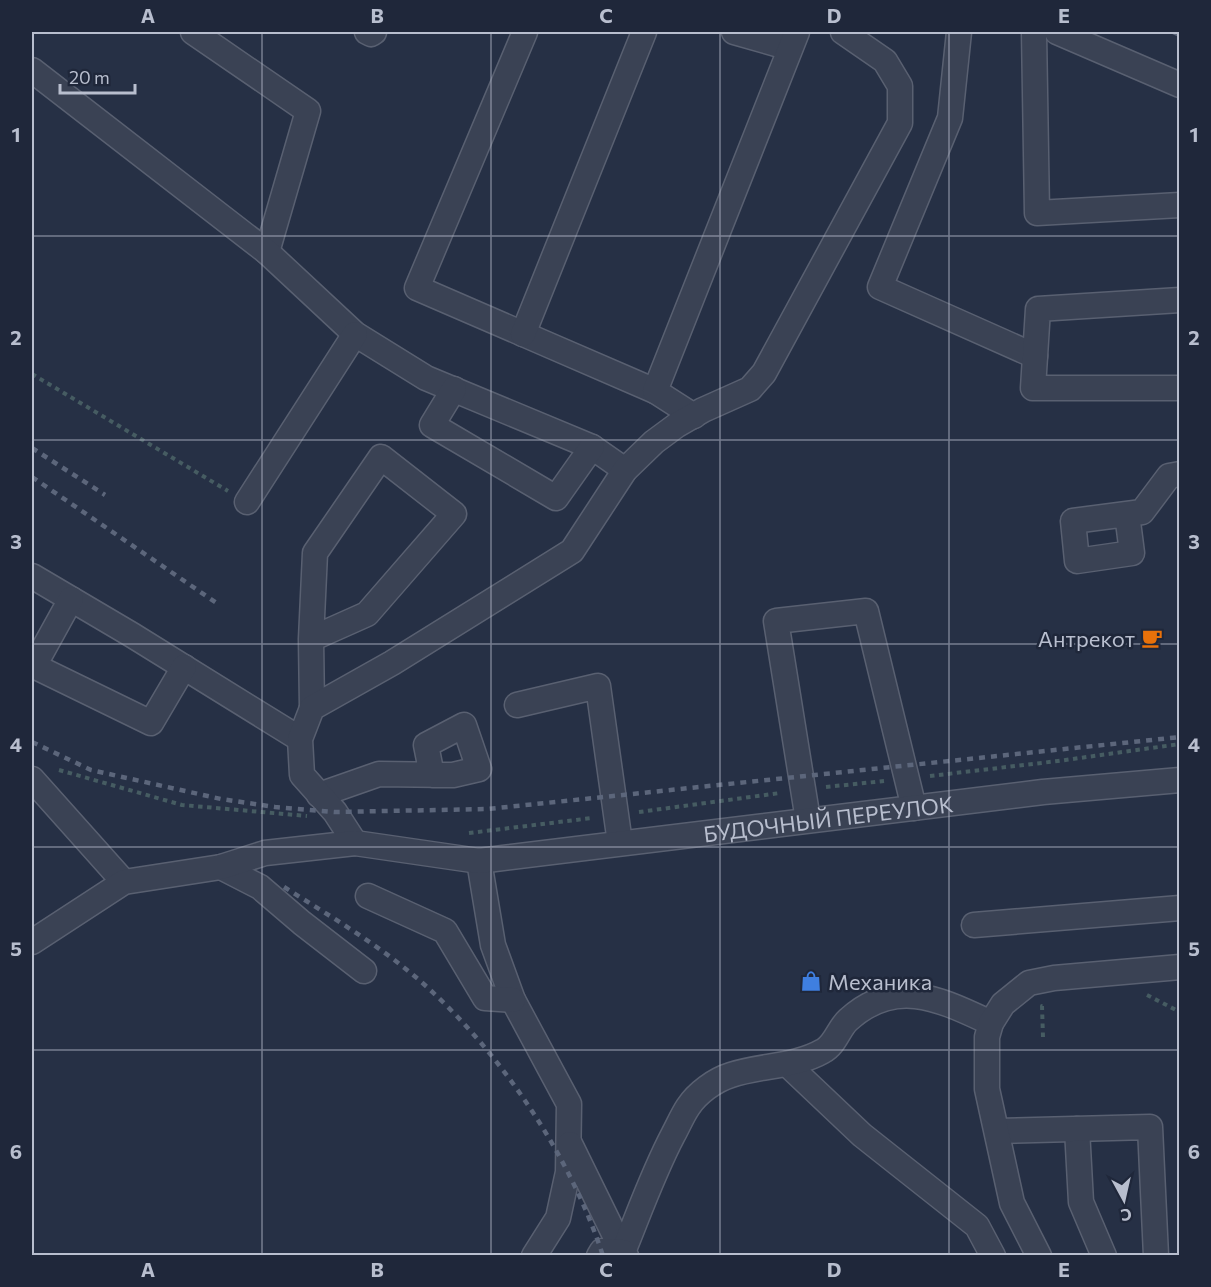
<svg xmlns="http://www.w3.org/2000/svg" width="1211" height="1287" viewBox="0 0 1211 1287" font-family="Commissioner,sans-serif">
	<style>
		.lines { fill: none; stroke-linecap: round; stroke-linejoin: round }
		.minor-casing { stroke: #596071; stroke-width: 27 }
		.path { stroke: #465c62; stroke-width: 4; stroke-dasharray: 4.5 4.5; stroke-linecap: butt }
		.minor { stroke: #3a4254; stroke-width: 24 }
		.rail { stroke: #5c667b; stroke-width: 4.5; stroke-dasharray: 6 6; stroke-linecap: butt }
		.grid { fill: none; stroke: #b8bece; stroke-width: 1.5; stroke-opacity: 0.55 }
		.labels { text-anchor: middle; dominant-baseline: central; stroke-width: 5; stroke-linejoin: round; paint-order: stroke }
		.poi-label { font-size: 22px; fill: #b8bece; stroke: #1f273a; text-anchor: end }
		.street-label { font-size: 22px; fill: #b8bece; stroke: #1f273a }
		.neatline { fill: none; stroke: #b8bece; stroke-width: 2 }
		.grid-label { font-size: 20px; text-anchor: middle; font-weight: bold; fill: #b8bece }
	</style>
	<rect width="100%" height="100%" fill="#263045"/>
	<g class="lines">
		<g class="minor-casing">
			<g id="minor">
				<path d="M193,32L308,111L267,252"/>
				<path d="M367,32L371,34L374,32"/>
				<path d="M525,32L417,288L655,391"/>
				<path d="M734,32L790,48"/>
				<path d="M959,32L950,118L880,287L1035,356"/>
				<path d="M1034,32L1037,213L1180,205"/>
				<path d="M1057,32L1180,85"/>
				<path d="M32,70L267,252L355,334L426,378L592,447L625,470"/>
				<path d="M1180,300L1038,309L1033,388H1180"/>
				<path d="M523,334L644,32"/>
				<path d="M454,389L432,425L556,498L592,447"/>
				<path d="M694,416L655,391L797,32"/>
				<path d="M247,502L355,334"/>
				<path d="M1127,514L1132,553L1077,561L1073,521L1142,512L1169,476L1180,474"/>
				<path d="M32,576L132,635L300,739"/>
				<path d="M71,599L34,666L151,723L184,667"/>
				<path d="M311,639L367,614L454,514L381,457L315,553L311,639L312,708"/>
				<path d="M517,705L598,686L620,843"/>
				<path d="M32,779L124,882"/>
				<path d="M319,795L379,774L453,775L479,769L464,725L426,745L432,775"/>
				<path d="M808,820L776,621L866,611L914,808"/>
				<path d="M355,843L335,812L302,775L300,739L312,708L392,663L572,551L625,470L654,442L677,425L703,410L750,389L764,373L900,123V86L885,61L843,32"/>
				<path d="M479,861L493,945L513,1000L569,1104L568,1172L558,1218L534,1256"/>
				<path d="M221,867L260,887L302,923L364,971"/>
				<path d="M368,896L445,931L485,998L513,1000"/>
				<path d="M974,925L1180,908"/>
				<path id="s1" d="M32,942L124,882L221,867L265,853L355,843L479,861L1043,792L1180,780"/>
				<path d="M787,1064L862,1135L977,1226L993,1256"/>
				<path d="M1077,1129L1081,1202L1104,1256"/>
				<path d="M997,1131L1150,1127L1156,1256"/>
				<path d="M570,1144L623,1252"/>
				<path d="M623,1252C639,1213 653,1173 673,1135C678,1126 682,1116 688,1107C697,1093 715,1080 731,1075C761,1065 795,1067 823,1051C835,1045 839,1028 848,1020C896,976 941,1000 991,1023"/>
				<path d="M599,1256L602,1251L623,1252L626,1256"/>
				<path d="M1039,1256L1012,1203L987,1089V1037L991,1023L1003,1004L1029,983L1054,978L1180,967"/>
			</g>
		</g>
		<path class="path" d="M32,374L228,491
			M59,770L182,805L307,816
			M930,776L1058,761L1180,744
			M826,787L884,781
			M639,812L780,793
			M469,833L592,818
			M1147,995L1180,1012
			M1043,1037L1042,1006H1045"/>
		<use href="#minor" class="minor"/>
		<path class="rail" d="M1173,32L1180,35
			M32,448L105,495
			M32,477L218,604
			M32,742L91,770L221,799L275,807L335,812L488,809L1180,737
			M284,887C333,918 384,948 427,987C503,1056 571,1157 603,1256"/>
	</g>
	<path class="grid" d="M262,32V1256M491,32V1256M720,32V1256M949,32V1256M32,236H1180M32,440H1180M32,644H1180M32,847H1180M32,1050H1180"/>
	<defs>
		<g id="cafe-bare" transform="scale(1.62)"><path d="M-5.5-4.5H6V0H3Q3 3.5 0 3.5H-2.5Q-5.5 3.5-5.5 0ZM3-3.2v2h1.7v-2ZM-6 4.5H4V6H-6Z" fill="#e8710a" stroke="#1f273a" stroke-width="2.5" paint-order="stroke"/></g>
		<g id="shop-bare" transform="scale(1.62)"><path d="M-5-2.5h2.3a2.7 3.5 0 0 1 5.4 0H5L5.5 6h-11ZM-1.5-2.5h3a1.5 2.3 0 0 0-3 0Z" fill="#3f7fe0" stroke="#1f273a" stroke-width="2.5" paint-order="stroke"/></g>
	</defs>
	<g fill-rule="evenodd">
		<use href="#cafe-bare" x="1152" y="638"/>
		<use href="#shop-bare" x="811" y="981"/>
	</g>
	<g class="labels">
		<g class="poi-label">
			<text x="1135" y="638">Антрекот</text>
			<text x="828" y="981" text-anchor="start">Механика</text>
		</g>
		<g class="street-label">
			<text stroke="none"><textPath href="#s1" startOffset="822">БУДОЧНЫЙ ПЕРЕУЛОК</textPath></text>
		</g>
	</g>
	<rect width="1211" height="1287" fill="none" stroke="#1f273a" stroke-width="66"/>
	<g transform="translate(1124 1200) rotate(172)" stroke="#1f273a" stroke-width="4.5" paint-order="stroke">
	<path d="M0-4.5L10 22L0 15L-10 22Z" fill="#b8bece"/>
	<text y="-9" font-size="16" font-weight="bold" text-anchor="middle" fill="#b8bece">С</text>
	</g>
	<path d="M60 84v9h75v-9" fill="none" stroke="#b8bece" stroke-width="3"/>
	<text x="69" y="84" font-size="18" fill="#b8bece" stroke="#1f273a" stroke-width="4.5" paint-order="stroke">20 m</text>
	<rect x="33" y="33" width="1145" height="1221" class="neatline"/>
	<g class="grid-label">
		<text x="148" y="23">A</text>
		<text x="377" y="23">B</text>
		<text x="606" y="23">C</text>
		<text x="834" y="23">D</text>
		<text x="1064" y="23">E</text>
		<text x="16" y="142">1</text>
		<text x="1194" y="142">1</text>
		<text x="16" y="345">2</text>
		<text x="1194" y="345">2</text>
		<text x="16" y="549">3</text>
		<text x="1194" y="549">3</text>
		<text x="16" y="752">4</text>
		<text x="1194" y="752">4</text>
		<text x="16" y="956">5</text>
		<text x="1194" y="956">5</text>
		<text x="16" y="1159">6</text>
		<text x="1194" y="1159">6</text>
		<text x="148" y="1277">A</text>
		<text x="377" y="1277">B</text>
		<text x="606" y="1277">C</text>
		<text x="834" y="1277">D</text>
		<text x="1064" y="1277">E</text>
	</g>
</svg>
